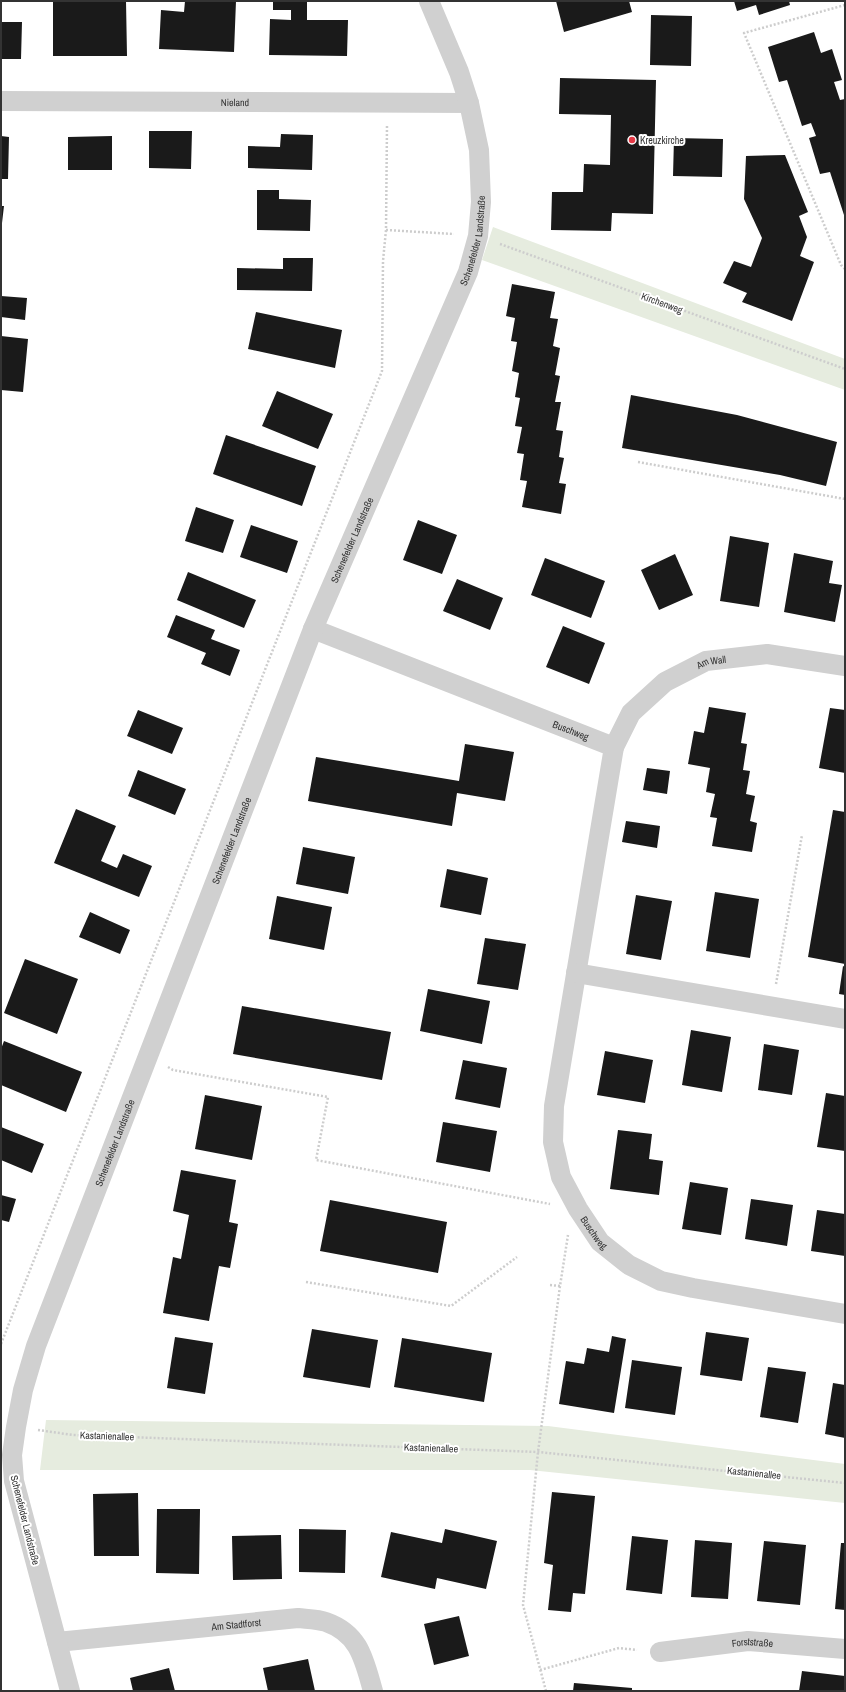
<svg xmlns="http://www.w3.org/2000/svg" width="846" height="1692" viewBox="0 0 846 1692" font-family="'Archivo Narrow',sans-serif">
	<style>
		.green { fill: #e6ecdf }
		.building { fill: #1a1a1a }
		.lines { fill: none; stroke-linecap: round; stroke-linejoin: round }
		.path { stroke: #cdcdcd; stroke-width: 2.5; stroke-dasharray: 2 2; stroke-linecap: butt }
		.minor { stroke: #d0d0d0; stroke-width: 20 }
		.poi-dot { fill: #e63946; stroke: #fff; stroke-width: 1.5 }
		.labels { text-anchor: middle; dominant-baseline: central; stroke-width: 4; stroke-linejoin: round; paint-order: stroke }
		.street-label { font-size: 10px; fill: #333; stroke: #fff }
		.poi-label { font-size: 10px; fill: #333; stroke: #fff; text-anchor: start }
	</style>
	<rect width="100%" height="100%" fill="#fff"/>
	<path class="green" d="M493,227L845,359V390L482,260Z
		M46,1420L548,1426L845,1464V1503L530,1470H40Z"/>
	<path class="building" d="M53,1H126L127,56H53Z
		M185,1H236L234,52L159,49L161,10L184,12Z
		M273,1H307V20H348L347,56L269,55L270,19L291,20V10H273Z
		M556,1H629L632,12L564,32Z
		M734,1H789L790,5L759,15L756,5L737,11Z
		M651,15L692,16L691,66L650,65Z
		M1,22H22L21,59H1Z
		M814,32L821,53L832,49L842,80L834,82L840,100L845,99V215H844L830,172L820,174L809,138L816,136L811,123L802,126L787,80L779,82L768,47Z
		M560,78L656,80L653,214L612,213L611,231L551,230L552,192H583L584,164L610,165L611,115L559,114Z
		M149,131H192L191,169L149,168Z
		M281,134L313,135L312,170L248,168V146L280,147Z
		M1,136L9,137L8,179H1Z
		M112,136V170H68V137Z
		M674,138L723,139L722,177L673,176Z
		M785,155L808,212L799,216L807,237L800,256L814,262L792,321L742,302L747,293L723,283L734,261L751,267L762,238L744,199L746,156Z
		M257,190H279V199L311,200L310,231L257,230Z
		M1,206H4L2,223H1Z
		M283,258H313L312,291L237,290V268L283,269Z
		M512,284L555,292L550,318L558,319L553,346L560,348L555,375L560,376L555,402H561L556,430L563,431L559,457L564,458L559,483L566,484L561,514L522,507L527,481L520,480L524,454L517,453L522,427L515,426L520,398L515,397L519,373L512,371L517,342L511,341L515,318L506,316Z
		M1,296L27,298L25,320L1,317Z
		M256,312L342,330L335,368L248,349Z
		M1,336L28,339L23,392L1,390Z
		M277,391L333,414L318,449L262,426Z
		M631,395L737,415L837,442L826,486L780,475L622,448Z
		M226,435L316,466L302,506L213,474Z
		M196,507L234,520L223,553L185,541Z
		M418,520L457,535L442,574L403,560Z
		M251,525L298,541L287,573L240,557Z
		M730,536L769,543L759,607L720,601Z
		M794,553L833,561L829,583L842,585L835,622L784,612Z
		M675,554L693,595L659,610L641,570Z
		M545,558L605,581L591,618L531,595Z
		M188,572L256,600L244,628L177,600Z
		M457,579L503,598L490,630L443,611Z
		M176,615L215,630L211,639L240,650L230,676L201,664L206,653L167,637Z
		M563,626L605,643L589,684L546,667Z
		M709,707L746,713L741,743L747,744L743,770L750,771L746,794L755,796L750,821L757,823L752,852L712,846L717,818L710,817L715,794L706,792L710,768L688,764L694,731L704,733Z
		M830,708L845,710V773L819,768Z
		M138,710L183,728L172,754L127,736Z
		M465,744L514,752L505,801L457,793L452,826L308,801L316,757L459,781Z
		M647,768L670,771L667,794L643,790Z
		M138,770L186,789L175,815L128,796Z
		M76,809L116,826L101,861L117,868L123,854L152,866L139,897L54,863Z
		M833,810L845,812V964L808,957Z
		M626,821L660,826L657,848L622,842Z
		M303,847L355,857L348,894L296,884Z
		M447,869L488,878L481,915L440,907Z
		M715,892L759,899L750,958L706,951Z
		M636,895L672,901L661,960L626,954Z
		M277,896L332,907L324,950L269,939Z
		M90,912L130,930L120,954L79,937Z
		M485,938L526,944L518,990L477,984Z
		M25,959L78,979L57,1034L4,1013Z
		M843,966L845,967V995L839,994Z
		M428,989L490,1001L482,1044L420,1031Z
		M242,1006L391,1032L382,1080L233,1054Z
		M691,1030L731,1037L722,1092L682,1085Z
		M4,1041L82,1072L66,1112L1,1085V1049Z
		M764,1044L799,1050L792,1095L758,1090Z
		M605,1051L653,1060L645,1103L597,1095Z
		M463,1060L507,1068L500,1108L455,1099Z
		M826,1093L845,1096V1151L817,1147Z
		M205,1095L262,1106L252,1160L195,1149Z
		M443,1122L497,1131L490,1172L436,1162Z
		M1,1127L44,1144L32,1173L1,1160Z
		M618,1130L652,1134L649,1159L663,1161L659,1195L610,1189Z
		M181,1170L236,1180L229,1222L238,1224L230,1268L219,1266L209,1321L163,1313L173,1257L181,1259L189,1215L173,1211Z
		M690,1182L728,1188L721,1235L682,1229Z
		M1,1195L16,1199L9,1222L1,1220Z
		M751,1199L793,1205L787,1246L745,1239Z
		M330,1200L447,1222L438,1273L320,1251Z
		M817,1210L845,1214V1256L811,1251Z
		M312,1329L378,1340L370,1388L303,1377Z
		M706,1332L749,1338L742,1381L700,1375Z
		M612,1336L626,1339L614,1413L559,1404L566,1361L584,1364L587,1348L609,1352Z
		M175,1337L213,1343L205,1394L167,1388Z
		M402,1338L492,1353L484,1402L394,1387Z
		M632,1360L682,1367L675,1415L625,1408Z
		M768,1367L806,1372L798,1423L760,1417Z
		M833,1383L845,1385V1438L825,1434Z
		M552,1492L595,1496L585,1594L573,1593L571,1612L548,1610L553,1565L544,1563Z
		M138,1493L139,1556H94L93,1494Z
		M157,1509H200L199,1574L156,1573Z
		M299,1529L346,1530L345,1573L299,1572Z
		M445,1529L497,1541L486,1589L437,1578L435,1589L381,1577L391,1532L442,1543Z
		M281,1535L282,1579L233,1580L232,1536Z
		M632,1536L668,1540L662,1594L626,1590Z
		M695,1540L732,1543L728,1599L691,1597Z
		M764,1541L806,1545L800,1605L757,1601Z
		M841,1543H845V1610L835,1609Z
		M459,1616L469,1656L434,1665L424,1624Z
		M308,1659L315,1691H268L263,1668Z
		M169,1668L175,1691H133L130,1678Z
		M802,1671L845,1676L844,1691H799Z
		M574,1683L632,1688V1691H573Z"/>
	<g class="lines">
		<path class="path" d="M845,5L744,33L841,265L845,269
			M386,230L454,234
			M500,244L845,369
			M638,462L845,499
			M776,984L802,835
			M168,1067L173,1070L328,1097L316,1160L550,1204
			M306,1282L451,1306L517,1257
			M550,1285L560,1286
			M1,1344L382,371L383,261L386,230L387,125
			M38,1430L73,1435L538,1452L845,1483
			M540,1670L619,1648L637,1650
			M546,1691L523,1605L538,1452L560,1286L568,1235"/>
		<g class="minor">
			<path id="s1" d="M1,101L469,103"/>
			<path id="s2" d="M313,629L614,747L554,1106L553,1142L561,1177L578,1209L600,1242L629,1265L661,1281L693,1288L845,1314"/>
			<path id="s3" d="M614,747L631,713L665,682L706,661L767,654L845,666"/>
			<path d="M576,973L845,1019"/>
			<path id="s4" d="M57,1642L298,1618C307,1619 318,1619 326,1622C360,1634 364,1660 373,1691"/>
			<path id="s5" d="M660,1652L748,1641L845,1649"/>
			<path id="s6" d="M70,1691L14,1481L12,1455L16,1427L23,1390L36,1346L313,629L468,272L478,236L481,202L479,150L469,103L459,72L429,1"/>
		</g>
	</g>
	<circle class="poi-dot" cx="632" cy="140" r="4"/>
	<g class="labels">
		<g class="street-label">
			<text stroke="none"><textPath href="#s1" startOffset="234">Nieland</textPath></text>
			<text stroke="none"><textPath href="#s6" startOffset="1545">Schenefelder Landstraße</textPath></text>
			<text transform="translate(662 303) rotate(20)">Kirchenweg</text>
			<text stroke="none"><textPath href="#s6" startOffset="1221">Schenefelder Landstraße</textPath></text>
			<text stroke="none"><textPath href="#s3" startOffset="135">Am Wall</textPath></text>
			<text stroke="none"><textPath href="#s2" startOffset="277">Buschweg</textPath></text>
			<text stroke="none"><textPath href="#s6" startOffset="897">Schenefelder Landstraße</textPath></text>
			<text stroke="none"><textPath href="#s6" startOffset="573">Schenefelder Landstraße</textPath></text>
			<text stroke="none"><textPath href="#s2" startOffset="824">Buschweg</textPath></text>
			<text transform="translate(107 1436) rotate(2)">Kastanienallee</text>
			<text transform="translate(431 1448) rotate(2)">Kastanienallee</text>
			<text transform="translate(754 1473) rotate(6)">Kastanienallee</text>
			<text transform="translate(25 1520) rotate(76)">Schenefelder Landstraße</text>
			<text stroke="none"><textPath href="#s4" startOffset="180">Am Stadtforst</textPath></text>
			<text stroke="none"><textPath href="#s5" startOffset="93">Forststraße</textPath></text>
		</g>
		<g class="poi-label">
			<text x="640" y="140">Kreuzkirche</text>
		</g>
	</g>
	<rect width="846" height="1692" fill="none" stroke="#333333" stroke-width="4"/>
</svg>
